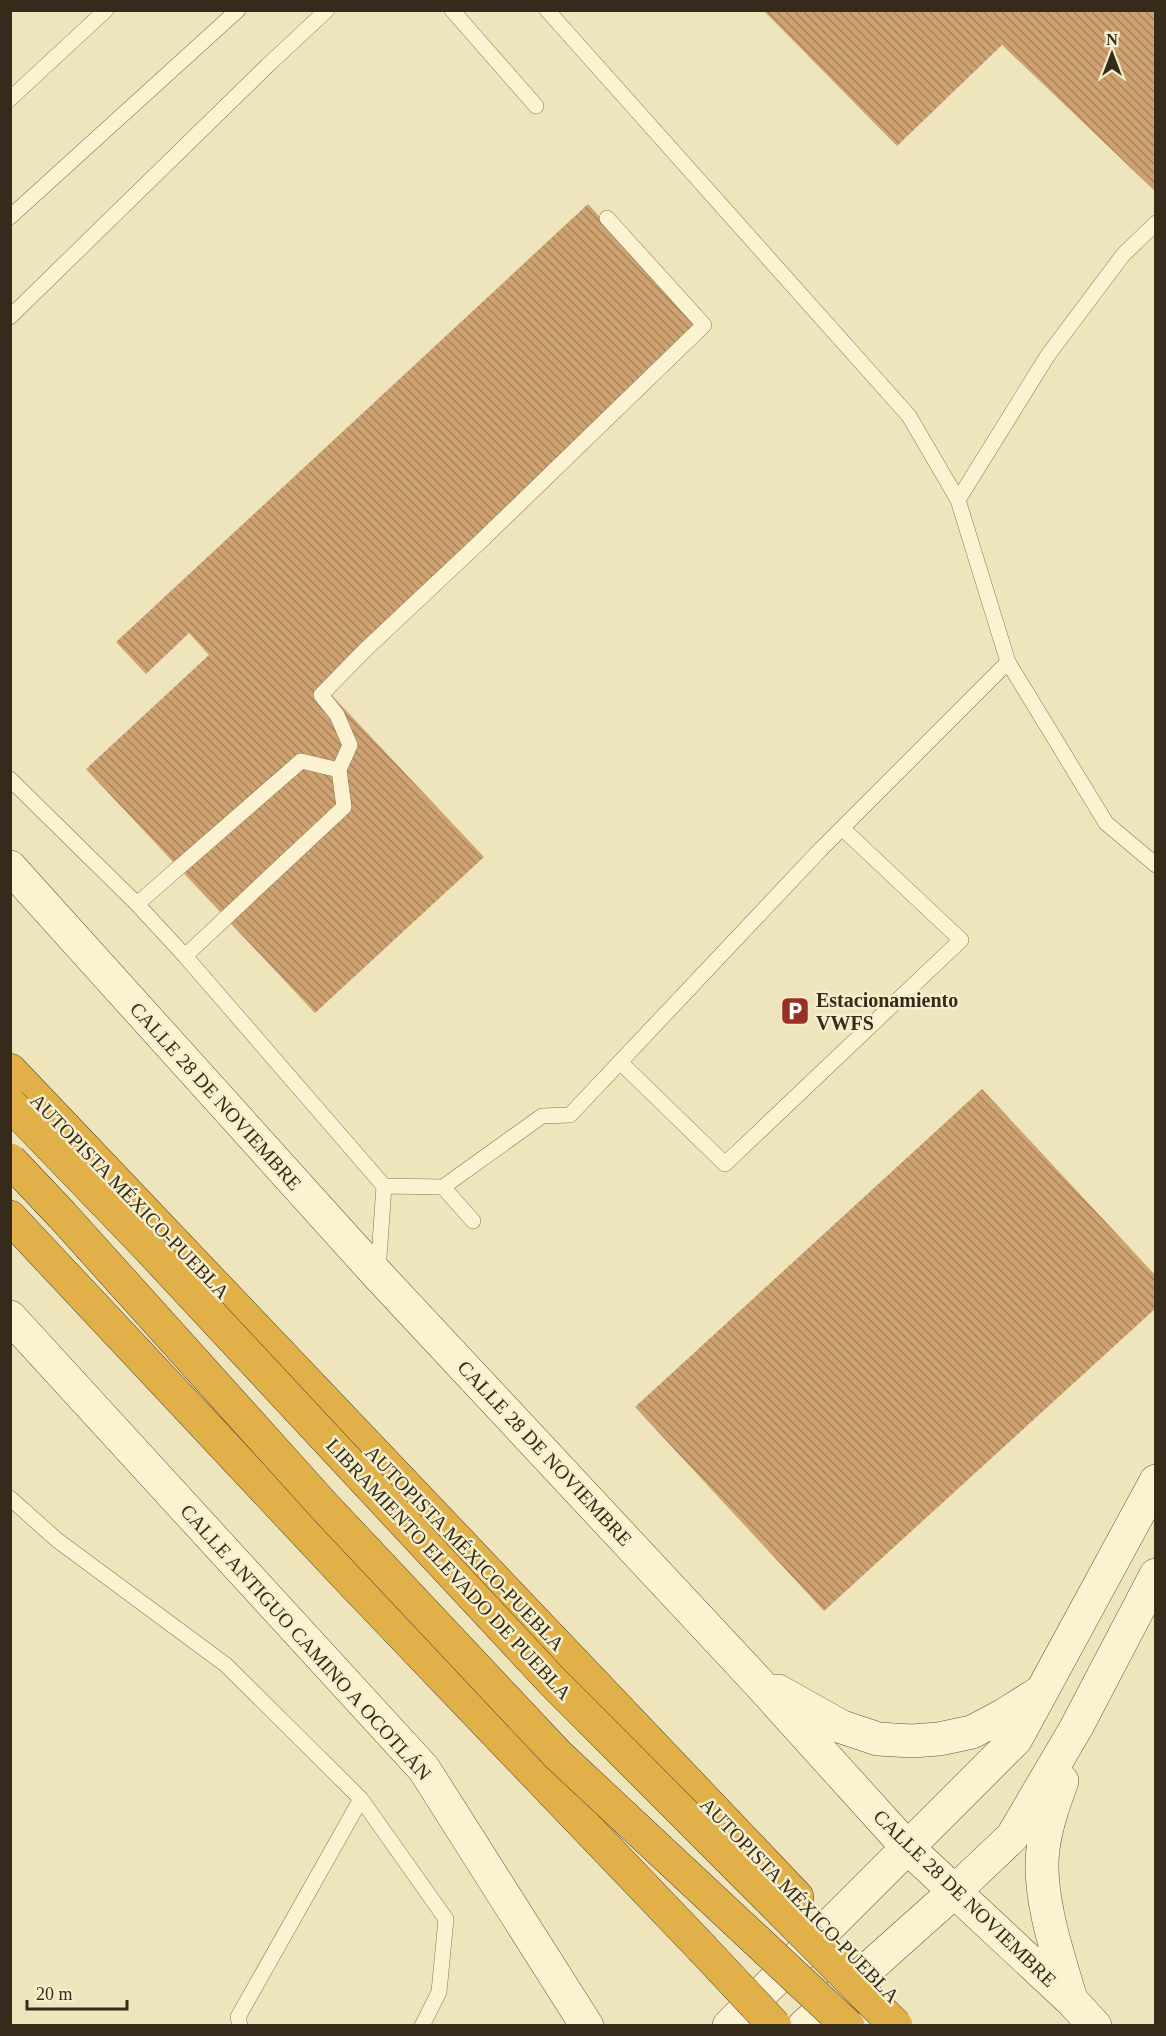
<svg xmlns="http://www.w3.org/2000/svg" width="1166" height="2036" viewBox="0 0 1166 2036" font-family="'Times New Roman',serif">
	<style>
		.building { fill: url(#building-back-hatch) }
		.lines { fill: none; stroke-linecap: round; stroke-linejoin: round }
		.lane-casing { stroke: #877556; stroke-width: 16 }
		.secondary-casing { stroke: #685639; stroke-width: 34 }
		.highway-casing { stroke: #54422b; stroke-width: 34 }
		.lane { stroke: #faf2d0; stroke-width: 15 }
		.secondary { stroke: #faf2d0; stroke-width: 33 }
		.highway { stroke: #e2b049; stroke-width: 33 }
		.highway-bridge-casing { stroke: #54422b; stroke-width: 34; stroke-linecap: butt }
		.highway-bridge { stroke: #e2b049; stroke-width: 33 }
		.labels { text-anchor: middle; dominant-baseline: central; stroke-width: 5; stroke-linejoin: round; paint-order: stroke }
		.poi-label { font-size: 20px; font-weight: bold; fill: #362b1b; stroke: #f6efcd; text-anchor: start }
		.street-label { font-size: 20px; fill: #362b1b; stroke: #f6efcd }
	</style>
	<defs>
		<pattern id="building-back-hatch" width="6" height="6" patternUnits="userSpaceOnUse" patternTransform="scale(1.5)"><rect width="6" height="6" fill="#cea271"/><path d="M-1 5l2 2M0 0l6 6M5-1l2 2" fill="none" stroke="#a8845c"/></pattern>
	</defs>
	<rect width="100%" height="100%" fill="#efe5bd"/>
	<path class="building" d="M763,10H1156V192L1002,45L897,146Z
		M588,204L697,324L323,686L484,857L315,1013L86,769L209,655L189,633L146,674L116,642Z
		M982,1089L1156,1276V1308L824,1611L635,1407Z"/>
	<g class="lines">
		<g class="lane-casing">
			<path id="lane" d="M452,10L536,106
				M547,10L909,416L958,500L1008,662L1106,823L1156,865
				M10,99L106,10
				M10,217L238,10
				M10,317L267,66L327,10
				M958,500L1048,355L1123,255L1156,223
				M10,779L137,904L185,956L384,1186L443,1187L542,1116L570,1115L821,849L1008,662
				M137,904L301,761L339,770
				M185,956L344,807L339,770L350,745L337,715L321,695L365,650L482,540L704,325L607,218
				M620,1062L725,1164L961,940L842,828
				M443,1187L473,1221
				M378,1272L384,1186
				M10,1498L57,1540L226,1665L361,1799L446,1919L439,1992L422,2026
				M240,2026L238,2017L361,1799"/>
		</g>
		<g class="secondary-casing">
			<path id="secondary" d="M10,867L378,1275L757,1681L907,1847L1072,2001L1095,2026
				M10,1317L424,1769L587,2026
				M778,1691L842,1727L878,1739L912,1741L939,1739L972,1732L1004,1715L1042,1691
				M1062,1781C1054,1803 1046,1825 1043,1849C1037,1894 1058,1956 1071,1999
				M729,2026L1016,1739L1156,1481
				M804,2026L955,1891L1012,1837L1076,1728L1156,1575"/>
		</g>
		<g class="highway-casing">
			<path id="highway" d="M10,1070L797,1897
				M10,1217L350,1580L701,1947"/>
		</g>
		<use href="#lane" class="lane"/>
		<use href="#secondary" class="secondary"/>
		<use href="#highway" class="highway"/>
		<g class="highway-bridge-casing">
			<path id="highway-bridge" d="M10,1104L146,1245L552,1681L896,2026
				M10,1160L62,1215L324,1506L558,1755L848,2026
				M701,1947L775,2026"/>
		</g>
		<use href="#highway-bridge" class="highway-bridge"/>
	</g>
	<defs>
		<g id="parking-square" transform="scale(1.5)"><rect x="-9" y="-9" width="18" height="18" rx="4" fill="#983024" stroke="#f6efcd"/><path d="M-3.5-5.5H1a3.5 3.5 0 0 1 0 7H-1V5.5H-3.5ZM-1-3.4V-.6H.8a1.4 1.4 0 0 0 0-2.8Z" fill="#fff"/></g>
	</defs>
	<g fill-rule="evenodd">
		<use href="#parking-square" x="795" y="1011"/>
	</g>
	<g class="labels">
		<g class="poi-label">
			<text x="816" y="1000">Estacionamiento<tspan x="816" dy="23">VWFS</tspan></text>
		</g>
		<g class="street-label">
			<text transform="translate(216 1096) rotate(48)">CALLE 28 DE NOVIEMBRE</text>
			<text transform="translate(130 1196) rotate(46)">AUTOPISTA MÉXICO-PUEBLA</text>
			<text transform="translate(545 1453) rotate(47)">CALLE 28 DE NOVIEMBRE</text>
			<text transform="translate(465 1548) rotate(46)">AUTOPISTA MÉXICO-PUEBLA</text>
			<text transform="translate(449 1569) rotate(47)">LIBRAMIENTO ELEVADO DE PUEBLA</text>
			<text transform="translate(306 1642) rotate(48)">CALLE ANTIGUO CAMINO A OCOTLÁN</text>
			<text transform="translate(965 1898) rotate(44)">CALLE 28 DE NOVIEMBRE</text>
			<text transform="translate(800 1900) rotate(46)">AUTOPISTA MÉXICO-PUEBLA</text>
		</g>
	</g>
	<rect width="1166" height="2036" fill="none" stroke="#362b1b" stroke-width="24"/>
	<g transform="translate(1112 54)" stroke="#f6efcd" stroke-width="4.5" paint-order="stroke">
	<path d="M0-4.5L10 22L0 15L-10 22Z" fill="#362b1b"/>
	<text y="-9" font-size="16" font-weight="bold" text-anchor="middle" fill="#362b1b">N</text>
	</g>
	<path d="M27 2000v9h100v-9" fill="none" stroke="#362b1b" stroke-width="3"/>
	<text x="36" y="2000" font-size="18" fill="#362b1b" stroke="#f6efcd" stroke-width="4.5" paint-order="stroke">20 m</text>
</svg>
